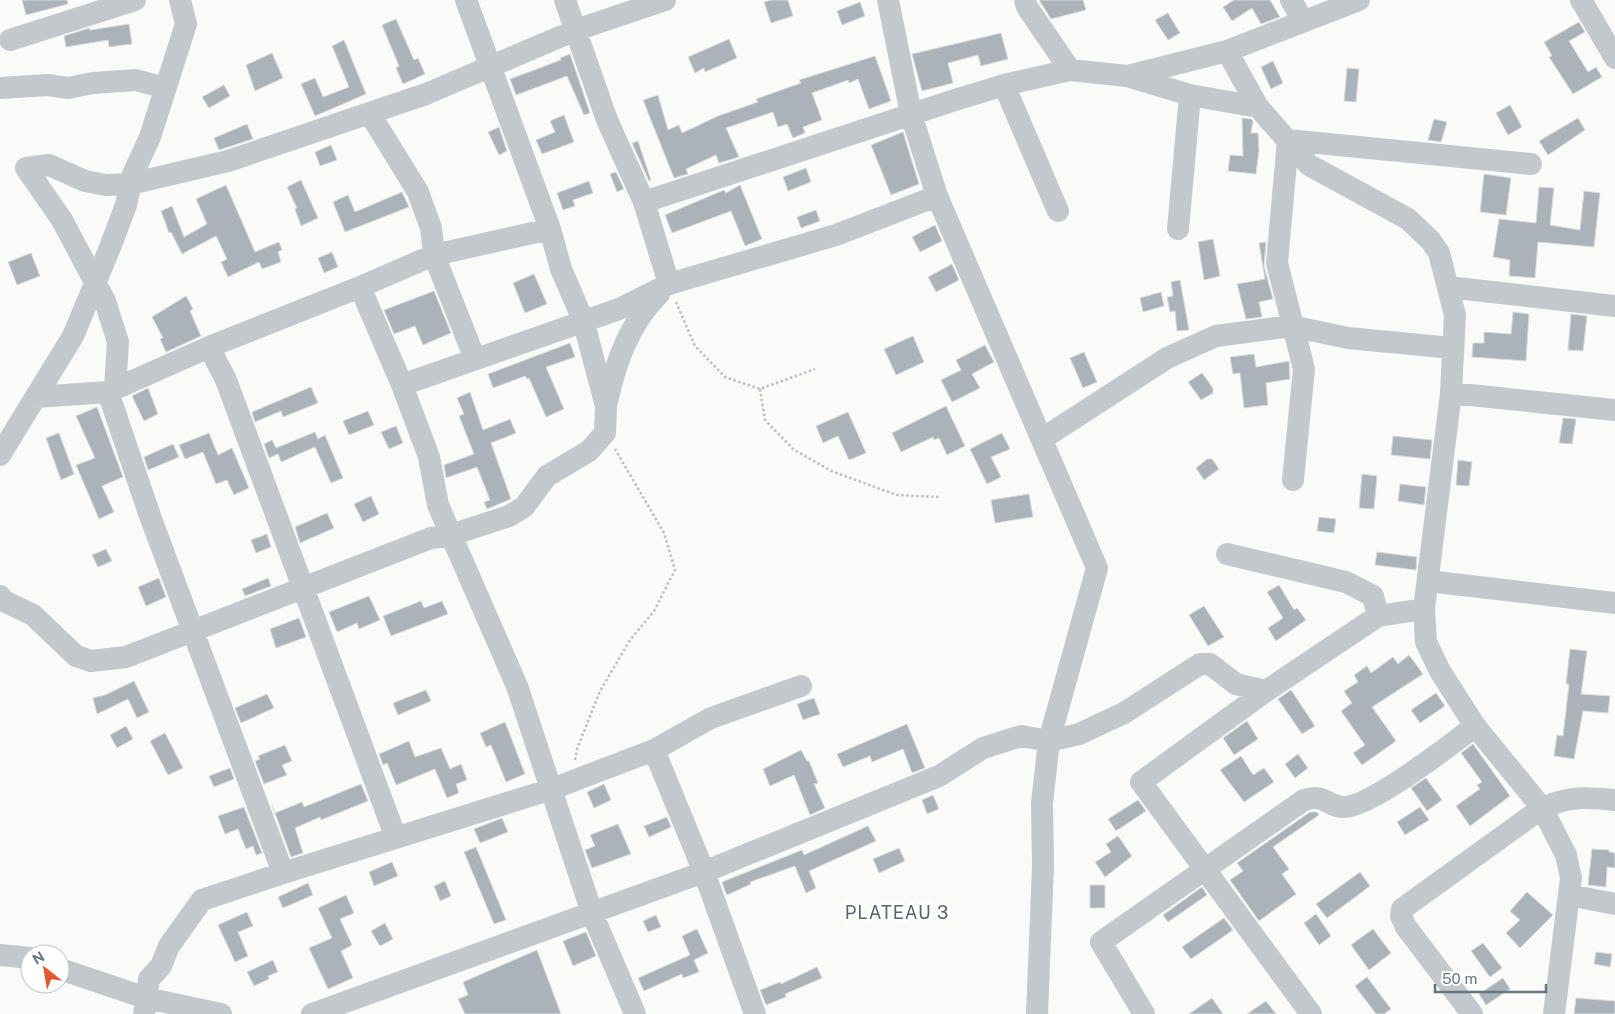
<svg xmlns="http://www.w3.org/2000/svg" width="1615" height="1014" viewBox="0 0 1615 1014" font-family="'Public Sans',sans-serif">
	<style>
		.building { fill: #aab3b9; stroke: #dcdcda }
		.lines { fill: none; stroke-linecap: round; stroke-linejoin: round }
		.path { stroke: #bbbfc2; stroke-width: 2.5; stroke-dasharray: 2.5 2.5; stroke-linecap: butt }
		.minor { stroke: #c3c8cc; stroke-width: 22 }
		.labels { text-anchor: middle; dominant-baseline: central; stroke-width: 5; stroke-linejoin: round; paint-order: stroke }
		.quarter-label { font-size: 18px; letter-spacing: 1px; fill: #57646e; stroke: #fff }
	</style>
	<rect width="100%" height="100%" fill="#fafaf8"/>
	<path class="building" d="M22,0H67L68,4L26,15Z
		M772,0H788L793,16L771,23L764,2Z
		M1039,0H1083L1086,10L1051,19Z
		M1234,0H1270L1280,17L1261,24L1252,8L1232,21L1223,7Z
		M860,2L865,16L842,25L837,11Z
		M1168,13L1180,33L1168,40L1155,20Z
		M396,19L414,60L418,58L425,74L403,84L396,68L399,66L382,25Z
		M1579,22L1585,32L1569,41L1588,72L1596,67L1602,77L1573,94L1549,57L1552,56L1544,42Z
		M129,24L132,44L109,47L108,40L66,47L64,36L89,28L90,30Z
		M1001,33L1008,59L981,66L978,55L948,63L953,83L922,91L912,54Z
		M729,39L737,58L705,72L704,68L695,73L688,57Z
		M344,40L366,94L315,116L301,84L315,78L323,97L349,87L332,46Z
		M272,53L283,78L255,91L246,65Z
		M570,54L590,113L584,115L567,76L516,95L510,79L561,60L560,58Z
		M875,56L891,101L869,109L858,79L849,83L848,80L812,93L822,120L803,127L805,133L793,138L787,124L778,127L773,112L726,128L739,157L719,163L716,155L686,169L688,174L674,178L643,100L658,95L668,130L679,125L682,133L718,116L758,102L756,99L801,83L799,80Z
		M1273,61L1283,83L1271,89L1261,67Z
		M1347,68L1359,69L1356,102L1344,101Z
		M224,85L230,96L209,108L202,97Z
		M1510,105L1522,127L1508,135L1496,113Z
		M564,115L574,142L542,154L536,140L555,132L550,121Z
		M1242,118L1251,119L1253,121L1251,133H1258L1259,150L1256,174L1228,171L1230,155L1243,156Z
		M1578,118L1585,130L1548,155L1539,141Z
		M1434,119L1447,122L1441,142L1428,140Z
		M247,124L253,139L219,150L214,138Z
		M499,127L507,151L499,155L488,132Z
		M903,132L919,184L891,195L871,145Z
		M638,141L651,180L649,181L632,143Z
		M331,145L337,160L320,166L315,152Z
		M806,168L811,182L788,191L783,177Z
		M616,172L624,189L617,192L610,174Z
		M1484,174L1511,178L1506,215L1480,212Z
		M301,180L318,218L301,226L295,209L297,208L287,187Z
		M589,181L593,193L573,200L575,206L563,210L557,193Z
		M226,185L255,252L279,242L282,250L278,252L281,262L262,269L259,262L228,277L221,262L227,259L216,236L182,254L171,232L169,233L161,211L172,206L184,237L207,224L196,199Z
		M740,185L762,239L745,246L731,211L672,233L665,215L724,190L726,193Z
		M1539,187L1554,188L1550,225L1580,230L1584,191L1600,193L1594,247L1538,242L1535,278L1509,276L1510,260L1493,257L1499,219L1536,223Z
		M402,192L409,207L345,232L333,202L348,195L355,212Z
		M816,210L820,221L801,228L797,217Z
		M935,225L942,241L920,252L912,237Z
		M1213,239L1220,276L1204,280L1198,242Z
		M1266,242L1264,266L1273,299L1259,302L1262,317L1246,319L1237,284L1265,279L1259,243Z
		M332,252L338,267L324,273L318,258Z
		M31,253L40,276L17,285L8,262Z
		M952,264L959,280L936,292L928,277Z
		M534,274L547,304L525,313L513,283Z
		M1180,280L1189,330L1177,331L1175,311L1170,312L1167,297L1173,296L1171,282Z
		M434,291L451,333L423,345L415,326L394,334L384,310Z
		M1161,292L1164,306L1143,312L1140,298Z
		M186,296L193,309L190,311L201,336L166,352L160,339L163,338L152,317Z
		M1513,312L1529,314L1526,361L1472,357L1473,343H1484V332L1511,334Z
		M1571,314L1587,316L1583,351L1568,350Z
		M913,336L924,362L896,375L884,349Z
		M570,343L575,357L546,367L564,409L546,417L529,378L527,379L525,376L493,388L488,374Z
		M985,345L994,362L972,374L980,388L952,402L941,380L961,370L956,360Z
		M1084,352L1097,382L1083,388L1070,358Z
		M1254,354L1256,367L1289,361L1290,379L1266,383L1268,405L1244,408L1240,373L1233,374L1230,357Z
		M1202,373L1213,388V393L1201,400L1188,382Z
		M311,387L318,403L283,417L281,411L255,422L252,412Z
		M148,388L158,414L144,421L132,396Z
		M470,392L483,430L510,419L516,433L491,443L511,499L487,509L484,502L490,500L477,467L446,478L444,465L474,454L459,416L464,414L457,398Z
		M946,406L965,446L947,455L939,438L934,440L933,437L901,452L892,433Z
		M97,407L123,477L102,486L114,512L99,519L76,465L95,458L76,416Z
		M368,411L374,425L349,435L343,421Z
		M848,412L866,453L849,460L838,436L823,443L816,426Z
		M1563,418L1576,419L1572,444L1559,443Z
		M396,426L403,443L389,449L381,432Z
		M315,432L318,439L325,435L343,478L331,483L315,447L281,462L278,454L269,458L264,444L272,440L276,448Z
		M59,433L74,474L61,480L46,438Z
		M209,433L218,455L232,448L249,488L234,495L227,480L216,484L203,452L185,459L179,445Z
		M1002,433L1010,449L991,457L1001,477L987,484L970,449Z
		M1393,436L1432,440L1430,459L1391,455Z
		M173,444L179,457L148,470L144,457Z
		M1207,459H1212L1219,469L1204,480L1196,468Z
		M1458,460L1472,462L1469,486L1456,485Z
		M1362,474L1377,476L1374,509L1359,508Z
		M1400,484L1426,487L1424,505L1398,501Z
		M1029,494L1033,517L995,523L991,500Z
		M371,496L379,514L363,522L354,504Z
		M327,513L334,528L300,543L295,527Z
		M1319,517L1336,519L1334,533L1317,531Z
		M267,534L271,547L256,553L251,540Z
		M106,549L112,561L98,567L92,555Z
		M1377,552L1417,557L1416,570L1375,565Z
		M159,578L166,597L146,606L138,587Z
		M268,578L271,586L245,596L242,589Z
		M1279,585L1294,610L1297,608L1306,620L1276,641L1268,628L1283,618L1267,592Z
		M369,596L380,620L359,629L357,623L337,632L329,612Z
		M421,601L424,608L442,601L448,614L391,636L383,616Z
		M1204,606L1224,637L1208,646L1189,615Z
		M299,618L306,637L276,648L270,629Z
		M1570,649L1587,651L1581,694L1610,696L1608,713L1583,711L1574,759L1554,756L1557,735L1563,736L1569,684H1566Z
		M1409,655L1423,674L1372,707L1396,741L1362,765L1353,753L1365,745L1341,711L1352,703L1344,691L1358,682L1354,675L1367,666L1371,673L1393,657L1398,664Z
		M134,681L149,712L137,718L128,699L97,714L93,698L105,695Z
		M426,690L431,701L398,715L393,703Z
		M1291,690L1315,726L1302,734L1278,699Z
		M1436,693L1445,706L1420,723L1411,710Z
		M267,694L274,708L241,723L235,708Z
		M814,698L820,714L803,720L797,704Z
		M1247,721L1258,739L1234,755L1223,738Z
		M505,722L525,774L506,782L491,745L486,747L480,733Z
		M907,724L925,768L912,773L903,749L872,762L870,756L843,767L837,754Z
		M126,726L133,739L117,748L110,735Z
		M165,733L183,768L168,775L150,741Z
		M409,741L415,757L441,748L450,769L461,764L467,780L456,784L459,793L447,798L435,769L396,785L387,763L383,765L379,754Z
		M1473,744L1510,796L1470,826L1456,806L1480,789L1477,785L1482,782L1461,753Z
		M285,745L292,761L282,765L287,775L264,784L255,761L260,759L258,756Z
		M801,750L807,761H809L818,783L814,784L825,808L810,815L794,775L770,786L763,769Z
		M1298,754L1308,768L1295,778L1285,764Z
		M1241,756L1253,775L1264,768L1274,782L1244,802L1220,770Z
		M230,768L234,779L214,787L209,776Z
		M1426,778L1442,800L1427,811L1411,788Z
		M361,784L368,801L321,820L320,817L295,828L303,853L291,857L272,805L275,813L302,802L304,807Z
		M604,784L611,800L594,808L587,792Z
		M933,795L939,809L927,814L922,800Z
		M1138,800L1146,811L1116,831L1108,819Z
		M244,807L262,853L256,855L253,846L246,849L238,829L225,834L218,816Z
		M1420,807L1429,820L1405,835L1397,822Z
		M1310,812H1317L1319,815L1273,847L1289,869L1282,874L1296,894L1259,921L1230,880L1243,871L1237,863Z
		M667,817L671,827L649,837L644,826Z
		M502,818L508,832L480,843L474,829Z
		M618,824L631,854L592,868L585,850L595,846L590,835Z
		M868,826L876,841L809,871L816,888L806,893L795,866L750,882L751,884L727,895L725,891L722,882L802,850L804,855Z
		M1118,836L1132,856L1105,877L1095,862L1111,852L1106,844Z
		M476,847L506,920L494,924L464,852Z
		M899,848L905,861L879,873L873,859Z
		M1592,849L1609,850V852L1615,853V868L1607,867L1606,887L1588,885Z
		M392,862L398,876L374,886L369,872Z
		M1360,872L1370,886L1327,918L1316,904Z
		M445,881L451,896L440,901L434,886Z
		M308,883L313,895L283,908L278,897Z
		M1090,885H1105V908H1090Z
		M1202,887L1207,895L1168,922L1163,915Z
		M1527,892L1553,915L1520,948L1506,933L1520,920L1510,911Z
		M346,895L354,913L340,919L352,945L341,951L353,978L328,989L309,948L332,938L318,908Z
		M247,912L253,926L238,932L248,956L235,962L218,925Z
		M1316,914L1331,936L1319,945L1304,923Z
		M656,915L661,927L648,932L643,921Z
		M1224,918L1233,930L1191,959L1182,947Z
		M385,923L393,939L380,946L371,931Z
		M697,929L708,953L694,960L699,972L683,978L682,974L644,991L638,978L690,955L682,936Z
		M1373,929L1391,953L1369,970L1351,945Z
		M586,932L596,956L573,966L563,941Z
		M1483,943L1502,968L1490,977L1471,951Z
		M537,950L561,1014H465L458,999L468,995L463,982Z
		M1596,952L1612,954L1610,967L1594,964Z
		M273,960L278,972L268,976L269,979L254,986L247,972Z
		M817,967L822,978L785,994L786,997L766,1005L760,990L780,982L781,984Z
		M1367,977L1391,1009L1384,1014H1376L1355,986Z
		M1503,978L1510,989L1486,1005L1479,994Z
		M1212,998L1223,1014H1189Z
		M1576,998L1615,1001V1014H1574Z
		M1266,1001L1276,1014H1247Z"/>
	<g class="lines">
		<path class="path" d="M676,302L695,346L725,377L760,389L815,369
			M760,389L765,420L793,449L831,471L897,495L939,497
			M575,760L577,749L600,691L630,640L654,611L675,570L664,533L615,449"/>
		<path class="minor" d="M565,0L607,120L644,202L669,284
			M888,0L911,114L937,196L1097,568L1049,741L1042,803L1043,866L1037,1014
			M1025,0L1027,7L1070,70
			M1291,0L1303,21
			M1581,0L1615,58
			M10,40L135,0
			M1227,51L1258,107L1309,165L1408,219L1431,241L1439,253L1455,315L1451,393L1424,609L1426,642L1440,671L1475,726L1542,808L1566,855L1571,878L1554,1014
			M1128,76L1227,51L1359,0
			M1004,85L1058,211
			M0,88L48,85L68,88L93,83L136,80L165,88
			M370,114L418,192L431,228L434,255L475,359
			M644,202L955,100L1004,85L1070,70L1127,76L1190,95L1258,107
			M1178,229L1190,95
			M360,287L402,385L429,457L438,505L517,686L592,913L635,1014
			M1448,287L1615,306
			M209,347L226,380L396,838
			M402,385L619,309L669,284L836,235L937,196
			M115,389L118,342L105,301L62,220L26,168L49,165L85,181L106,185L130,184L228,161L426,94L576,30L665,0
			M108,392L150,516L283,873
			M1451,393L1615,410
			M36,397L108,392L209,347L360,287L434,255L550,229
			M607,402C616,361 629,324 659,294
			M1042,439L1167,358L1216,336L1291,326L1348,338L1452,348
			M0,455L73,336L109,250L126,205L133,174L150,137L186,24L180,0
			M1293,480L1304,369L1277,263L1288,140L1531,164
			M1227,554L1346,582L1373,596L1378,616
			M1428,581L1615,603
			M0,596L6,602L33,615L76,656L91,661L126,657L431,538L451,535L509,516L524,507L547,476L589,451L605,433L606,406L583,320L561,269L550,229L466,0
			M654,750L704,872L755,1014
			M1569,895L1615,904
			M0,955L30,958
			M60,969L146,998L221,1014
			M144,1014L149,979L161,966L169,946L202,900L283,873L552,789L654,750L711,718L801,686
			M312,1014L704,872L939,776L983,748L1021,736L1049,741L1079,734L1124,713L1200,664H1210L1236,684L1266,691
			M1144,1014L1101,942L1304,800C1325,793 1327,807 1344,807C1370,807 1452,744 1475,726
			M1311,1014L1141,782L1266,691L1378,616L1424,609
			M1472,1014L1406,927L1401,916L1402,909L1542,808C1570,796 1585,797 1615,800"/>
	</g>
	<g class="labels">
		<g class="quarter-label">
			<text x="897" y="912">PLATEAU 3</text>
		</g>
	</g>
	<g transform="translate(45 969) rotate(329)"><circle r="24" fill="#ffffff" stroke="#c1c8cd"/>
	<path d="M0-4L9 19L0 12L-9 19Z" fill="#e4572e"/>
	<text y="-8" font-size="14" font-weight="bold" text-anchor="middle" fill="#657683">N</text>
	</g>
	<path d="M1435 984v8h111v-8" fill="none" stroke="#657683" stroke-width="2.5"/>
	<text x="1442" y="984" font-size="15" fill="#657683" stroke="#ffffff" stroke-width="4" paint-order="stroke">50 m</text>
</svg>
